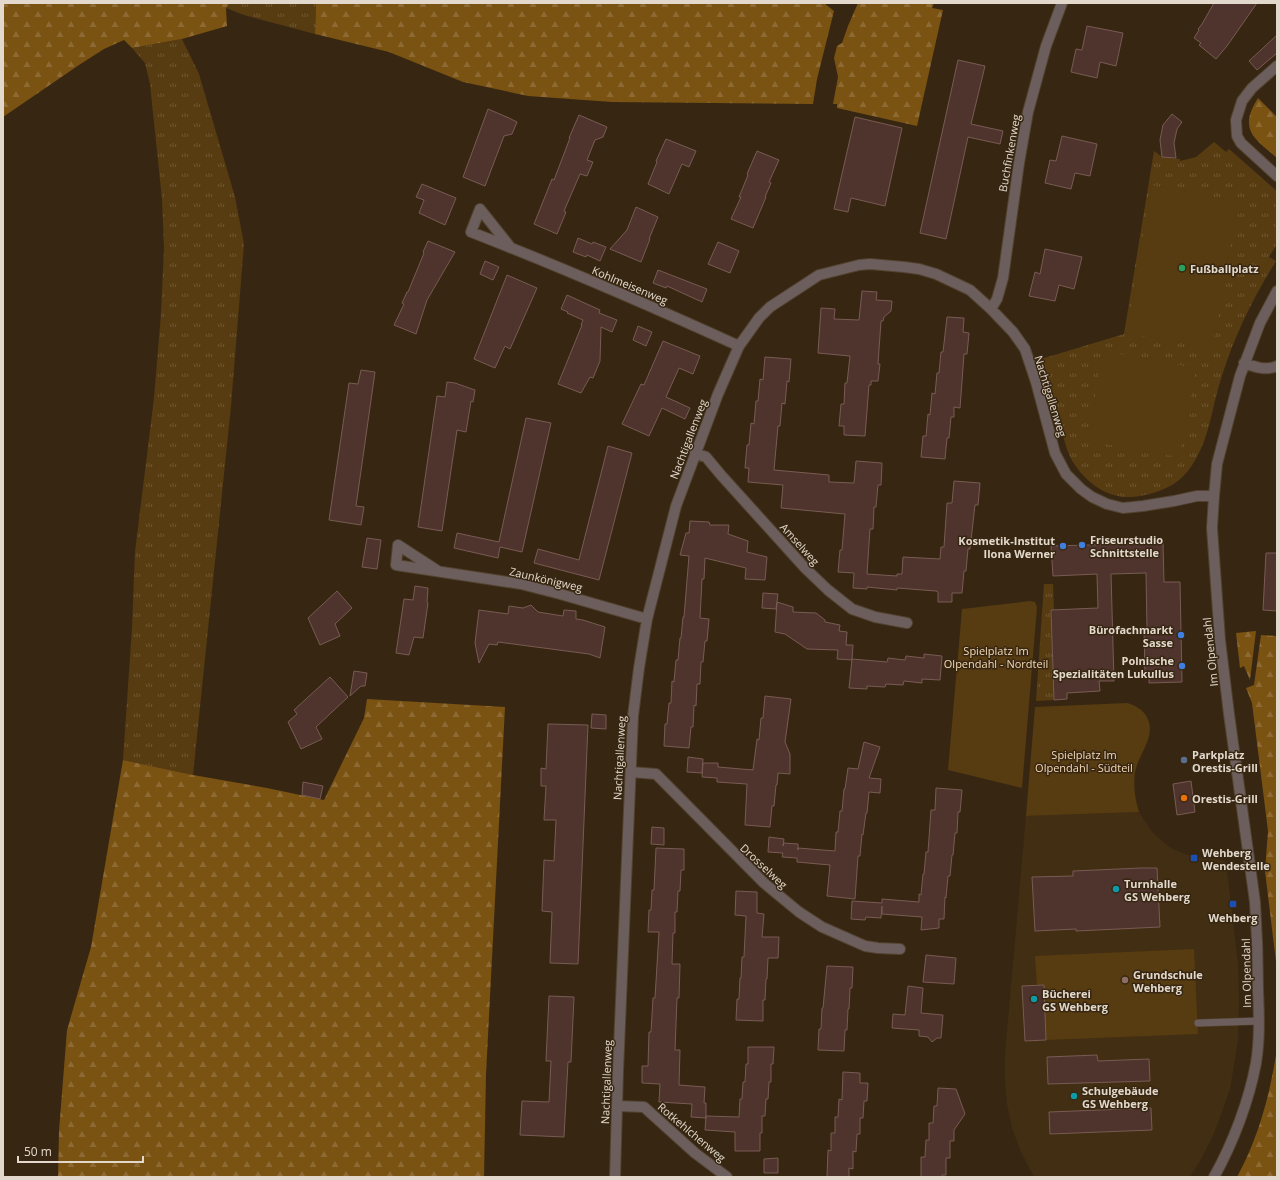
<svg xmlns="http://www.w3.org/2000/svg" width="1280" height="1180" viewBox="0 0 1280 1180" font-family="'Open Sans',sans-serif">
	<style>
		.built { fill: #422e12 }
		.grass { fill: url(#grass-tufts) }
		.forest { fill: url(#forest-firs) }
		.park { fill: #573b11 }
		.building { fill: #4f342e; stroke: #785b53 }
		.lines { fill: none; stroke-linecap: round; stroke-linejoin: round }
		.service-casing { stroke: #524330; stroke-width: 8 }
		.minor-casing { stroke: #524330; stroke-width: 12 }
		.service { stroke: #6c5e5c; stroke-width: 7 }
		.minor { stroke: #6c5e5c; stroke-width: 10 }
		.leisure-dot { fill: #2e9e5b; stroke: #372712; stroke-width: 1.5 }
		.shop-dot { fill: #3f7fe0; stroke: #372712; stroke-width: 1.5 }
		.service-dot { fill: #5c6f8a; stroke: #372712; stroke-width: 1.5 }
		.food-dot { fill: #e8710a; stroke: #372712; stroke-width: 1.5 }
		.transit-dot { fill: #1a4fb4; stroke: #372712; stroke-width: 1.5 }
		.culture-dot { fill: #0f9aa8; stroke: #372712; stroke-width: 1.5 }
		.education-dot { fill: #8d6e63; stroke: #372712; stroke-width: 1.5 }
		.labels { text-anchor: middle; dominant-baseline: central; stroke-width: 3; stroke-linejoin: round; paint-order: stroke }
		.street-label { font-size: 11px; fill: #e2d8cb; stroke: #372712 }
		.poi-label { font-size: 11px; font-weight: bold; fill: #e2d8cb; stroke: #372712; text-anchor: start }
		.park-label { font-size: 11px; fill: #f7dab5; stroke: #372712 }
	</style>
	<defs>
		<pattern id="grass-tufts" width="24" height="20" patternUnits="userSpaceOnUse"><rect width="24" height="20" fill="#573b11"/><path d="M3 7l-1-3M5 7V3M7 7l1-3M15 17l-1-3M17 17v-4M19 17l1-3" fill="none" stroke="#6f5732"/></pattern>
		<pattern id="forest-firs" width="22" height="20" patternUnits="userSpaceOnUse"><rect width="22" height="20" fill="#7a5212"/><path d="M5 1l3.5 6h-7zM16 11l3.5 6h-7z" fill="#8d6a33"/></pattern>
	</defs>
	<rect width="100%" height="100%" fill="#372712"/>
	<path class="built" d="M1139,812L1152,832L1169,847L1184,854L1197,857L1217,859L1226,862L1238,964L1239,997L1238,1041L1230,1089L1221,1115L1212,1138L1200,1161L1190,1177H1034L1021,1152L1012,1128L1007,1104L1005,1080V1054L1026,816Z"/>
	<path class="grass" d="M230,3H316L315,34L244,15L226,8Z
		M182,39L199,74L235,197L244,244L231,406L193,775L123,760L132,628L135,552L154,398L161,314L164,248L162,199L150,84L145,63L132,48Z
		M1214,142L1226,152L1229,149L1277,191V244L1269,257L1276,261C1253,298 1234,336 1221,379C1212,406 1210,437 1194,462C1190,469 1185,475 1179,480C1165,492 1135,500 1118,496C1101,493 1085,480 1075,465C1067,454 1064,439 1061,426C1055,403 1051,380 1041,359L1124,334L1154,151L1162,157L1180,159V161L1196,157Z
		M1044,584H1053L1054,610H1051L1054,700L1036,701Z"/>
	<path class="forest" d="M3,3H230L226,8L227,26L182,39L132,48L124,40L104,49L79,65L3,117Z
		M316,3H824L834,11L817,79L813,104L612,102L528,96L463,82L389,52L315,34Z
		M858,3H934L932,8L943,10L917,126L837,108V104H833L838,77L834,58L837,46L842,43L848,26Z
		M1258,98L1277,117V158C1254,138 1238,130 1258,98Z
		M1256,631L1250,680L1244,666L1240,668L1236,633Z
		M1261,635L1277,636V970L1265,871L1268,831L1252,703L1246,688L1254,685Z
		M367,699L505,707L486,1074L484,1177H58L59,1131L67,1030L91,947L123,760L193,775L267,788L324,800L364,718Z
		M1277,1049V1177H1237C1259,1137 1270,1094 1277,1049Z"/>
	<path class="park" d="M1151,185L1238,202L1212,350L1168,340L1127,334Z
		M1103,351L1196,368L1179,457L1088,441Z
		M1030,601L1035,602L1037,607L1022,788L948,770L962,609Z
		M1127,703C1134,705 1140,708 1145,714C1159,734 1139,752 1135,772C1133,786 1135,799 1139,812L1026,816L1035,707Z
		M1194,949L1198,1034L1046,1040L1044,985H1037L1035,956Z"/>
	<path class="building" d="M1214,3H1257L1227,46L1216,59L1199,45L1201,43L1194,38L1199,30L1198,29L1202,24Z
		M1087,26L1123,33L1116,66L1100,62L1097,78L1071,72L1076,49L1082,50Z
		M1277,35V53L1257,70L1249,61Z
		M958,60L985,66L971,124L1003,131L1000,144L968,137L946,239L920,233Z
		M488,109L509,118L517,122L512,134L504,136L485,186L463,177Z
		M1172,114L1182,122L1177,129L1174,143L1176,158L1162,157L1160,140L1163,125Z
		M579,115L607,127L603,137L595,140L587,160L593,162L587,176L580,174L564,211L566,212L557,234L534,224L552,179L554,180L570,138H569Z
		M855,117L902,128L885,206L851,198L848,212L834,209Z
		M1062,136L1097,144L1090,176L1075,173L1071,189L1045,183L1050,160L1056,161Z
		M666,139L696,151L689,167L682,164L669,194L648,184L657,162L656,161Z
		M757,151L779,160L769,182L771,183L765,197H766L753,228L731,219L741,197H739L748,175L747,174Z
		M422,184L456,198L445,225L419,213L424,200L416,197Z
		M636,207L658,217L649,239H650L641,262L610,249L627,230Z
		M578,238L592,244L593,242L606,247L600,261L587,255L586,257L573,252Z
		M428,241L455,252L427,300L416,334L394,325L404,304L402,303L407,292H408L424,253L423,252Z
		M718,242L739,251L730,273L708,264Z
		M1045,249L1082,257L1074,289L1059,285L1055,301L1029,296L1035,272L1040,274Z
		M485,261L499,267L493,280L480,274Z
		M658,270L707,289L702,302L667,286L666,288L653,283Z
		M507,275L537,288L510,349L505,346L495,368L474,359Z
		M862,291L877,292L876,300L892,301L891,311L884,317L883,321H881L878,364H880L878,381H871V385H869L865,436L844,435V426H839L841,404H844L845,383H847L850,356L818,353L821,308L835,309L834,319L859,320Z
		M567,295L600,310L599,313L617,320L612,332L601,327L600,361L593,378L590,377L581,393L558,384L582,325H581L583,320L567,313L568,312L561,309Z
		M947,317L964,318L963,332L969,333L967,354H964L960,408L954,407V417H951L949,438H947L945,459L921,457L923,436H926L928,414L930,415L932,393L935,394L937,373H939L941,352H943Z
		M638,326L652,332L646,346L633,340Z
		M663,341L700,356L693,374L679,368L666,397L690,408L685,419L662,408L649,436L622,424L641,384L644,385Z
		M765,357L791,359L789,382L787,381L785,404L782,403L780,426H778L774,470L829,475V482L854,483L856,461L882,463L881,485H878L876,507H874L873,529H870L867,574L897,576V574H902L903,557L940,559L941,547H944L947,503H952L954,481L980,483L978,505H975L970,549H968L966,571H964L962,593H952V602H938V592L936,591L897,588V590L867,587V589L853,588L854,573L838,572L840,550H842L845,514L781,508L783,485L748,482L749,468H745L747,445H749L751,423L754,424L756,401H758L760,379L763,380Z
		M361,370L375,372L356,506L364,507L361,525L329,520L349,383L358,384Z
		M447,382L455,383L475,390L473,402L471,401L466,432L457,430L442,531L418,527L437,396L445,397Z
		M526,418L551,423L522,552L500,547L498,558L454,548L457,533L499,542Z
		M608,446L632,453L599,580L534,563L538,549L579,560Z
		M690,521L709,522L710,525H729L728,534L748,541L747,552L767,557L765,580L745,579L746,568L705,558L704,579H702L700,618L709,619L707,641H705L703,662H701L700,684H697L696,706L694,705L693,727H691L689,748L664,746L665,724H667L669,703H671L672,681L674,682L676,660H678L680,638H681L683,617H684L689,556L680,555L686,533H689Z
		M367,538L381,540L377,569L362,567Z
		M1163,543L1164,582H1180L1182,682L1149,683V677H1145L1144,628H1147L1146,573L1111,574L1114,681H1099L1100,691L1067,693V699L1054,700L1051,610L1098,608L1097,574L1053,576L1051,546Z
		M1266,553H1277V611L1263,610Z
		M415,586L428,588L427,602L428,603L423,638L414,637L409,655L396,653L404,599L413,600Z
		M337,591L352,608L335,624L340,636L320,645L308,618Z
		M763,593L778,594L776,609L762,608Z
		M777,602L793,607V612L816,613L825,620V622L840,625L839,631L847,632L846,645H853L852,660L837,659L838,650L807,649L785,634L775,632Z
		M531,605L538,612L563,616L564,610L576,611V619L583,620L605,627L600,658L589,654L498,642L497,645L489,644L479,663L475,643L479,610L508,614L509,606L523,608Z
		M924,654L942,656L940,680L922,679V683L904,681L903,685L886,684L885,687L867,686V689L849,688L852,659L887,662L888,658L905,660L906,656L924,658Z
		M354,671L367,673L365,686H361L350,696Z
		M330,677L348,697L316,727L322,739L301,749L288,722L297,714L294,710Z
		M765,696L791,699L785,742L790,754V774L778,773L777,785H776L774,806H772L770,827L745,825L747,784L717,782V778L702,777L703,763H718V767L753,770L757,739L759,740L761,718H763Z
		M592,714L606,715V729L591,728Z
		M548,724L588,725L578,964L550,963L552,912L542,911L544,860L554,861L556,820H544L546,786H541V768L546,769Z
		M864,742L880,747L869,778L881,779L880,793L869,792L867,813H866L863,835L862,834L860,856H858L855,899L827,896L830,865L797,862V858L782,857L783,853L768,852L769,837L784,839L783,846L784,843L798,844V850V848L835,851L836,832H838L840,811H842L844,789H845L848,768L858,769Z
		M688,757L703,759L702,773L687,772Z
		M1191,781L1195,812L1177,815L1173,784Z
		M303,782L323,786L320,799L302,795Z
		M936,788L962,790L960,812H958L957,833H955L953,855H952L950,876H948L946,898L945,897L944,919H939V928L921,930L922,917L882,914V906L881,918L866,917L865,920L851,919L852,901L882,903V899L919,902V894L921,895L923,874H924L926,852H928L931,810H935Z
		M652,827L664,828V845L651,844Z
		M656,848L684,849V870H681L680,891H678L677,912H675V933H673L672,964H680L679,998H677L675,1050H680L679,1085L705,1087L704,1103H706V1118L691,1117L692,1104L659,1102L660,1084L642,1083V1066H648L649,1032H651L653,998H655L659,932H648L649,910H651L652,890H654Z
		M1141,868H1157L1160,927L1076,931V929L1035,931L1032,877L1073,876V871Z
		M736,891L757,892V913L764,914L762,937H779L778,958H768L767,979H766L765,1000H763V1021L736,1020L737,999H739L740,978H741L742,957H744L746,916L735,915Z
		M926,955L956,958L954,984L923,982Z
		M827,966L853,967L852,988H850L849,1009H848L847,1030H845L844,1051L818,1050L819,1029H821L822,1008H823Z
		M1044,985L1046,1040L1025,1041L1022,986Z
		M908,986L923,988L921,1013L943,1015L941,1038H937L932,1042L928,1037L919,1036V1030L892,1028L893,1014L905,1015Z
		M549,996L574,997L571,1062H568L564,1137L520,1135L522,1101L549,1102L551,1061H546Z
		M748,1047H774L773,1064H771V1082H769L768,1099H766L765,1116H762V1133H760V1151H735V1132L705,1130L706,1116L739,1117L740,1099H742L743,1082H745L746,1064H748Z
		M1097,1055L1098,1061L1149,1059L1150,1081L1048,1084L1047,1057Z
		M843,1072L860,1073V1083H868L867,1101H864L863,1118H860V1134H857L856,1152L853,1151V1169L849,1168V1177H827L828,1150L831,1151V1133H835V1117H838L839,1099L842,1100Z
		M938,1088L956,1089L965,1114L954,1130V1141H950V1158H946V1175H942V1177H921V1157H925L926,1140H929V1123H933L934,1106H937Z
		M1151,1108L1152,1130L1050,1134L1049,1112Z
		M778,1158V1173H764V1159Z"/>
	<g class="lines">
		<g class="service-casing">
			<path id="service" d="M1198,1023L1259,1021"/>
		</g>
		<g class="minor-casing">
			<path id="minor" d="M1277,66L1252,88L1242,101L1236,120L1237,136L1241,143L1277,176
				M511,248L480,209L471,232C561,267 651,306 739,346
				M991,309L997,299L1003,278L1019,163L1028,112L1046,46L1062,3
				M1244,363C1255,367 1266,371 1277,366
				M695,453L706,457L721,475L805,568L828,590L852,609L875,617L907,623
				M438,571L398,545L396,565L521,584L560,594L647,619
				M631,772L656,774L764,883L799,912L822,927L865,946L878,948L900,949
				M617,1106L644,1107L695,1153L727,1177
				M615,1177L618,1071L633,716L639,668L647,619L676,506L718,394L739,346L759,318L770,307L819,275L859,265L870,264L904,267L919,269L936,274L970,290L991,309L1013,332L1025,349L1036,382L1055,453L1066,474L1081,489L1092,497L1107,504L1123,508L1143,506L1174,501L1197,496H1214
				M1214,1177C1233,1143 1249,1101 1256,1063C1260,1039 1259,1014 1258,990C1258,960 1257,931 1255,902L1229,714L1220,640L1212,528L1214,496L1217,464L1240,376L1260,323L1277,291"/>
		</g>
		<use href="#service" class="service"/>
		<use href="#minor" class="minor"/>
	</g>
	<circle class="leisure-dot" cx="1182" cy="268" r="4"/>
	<g class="shop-dot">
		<circle cx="1082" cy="545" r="4"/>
		<circle cx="1063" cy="546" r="4"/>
		<circle cx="1181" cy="635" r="4"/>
		<circle cx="1182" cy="666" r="4"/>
	</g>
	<circle class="service-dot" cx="1184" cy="760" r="4"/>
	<circle class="food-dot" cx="1184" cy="798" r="4"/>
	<g class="transit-dot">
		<rect x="1190" y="854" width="8" height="8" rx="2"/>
		<rect x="1229" y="900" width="8" height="8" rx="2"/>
	</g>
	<g class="culture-dot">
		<circle cx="1116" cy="889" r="4"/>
		<circle cx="1034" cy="999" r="4"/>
		<circle cx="1074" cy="1096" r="4"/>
	</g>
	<circle class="education-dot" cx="1125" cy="980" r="4"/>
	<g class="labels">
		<g class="street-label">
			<text transform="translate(1009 153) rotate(-80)">Buchfinkenweg</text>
			<text transform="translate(630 285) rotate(23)">Kohlmeisenweg</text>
			<text transform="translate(1051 396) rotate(73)">Nachtigallenweg</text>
			<text transform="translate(688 439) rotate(-69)">Nachtigallenweg</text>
			<text transform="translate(800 544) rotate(48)">Amselweg</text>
			<text transform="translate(546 579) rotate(13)">Zaunkönigweg</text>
			<text transform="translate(1210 652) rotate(-96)">Im Olpendahl</text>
			<text transform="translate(619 758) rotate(-87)">Nachtigallenweg</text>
			<text transform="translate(764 866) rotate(43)">Drosselweg</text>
			<text transform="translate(1246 973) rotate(-91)">Im Olpendahl</text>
			<text transform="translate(606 1082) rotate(-88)">Nachtigallenweg</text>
			<text transform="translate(692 1132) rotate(40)">Rotkehlchenweg</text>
		</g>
		<g class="poi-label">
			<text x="1190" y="268">Fußballplatz</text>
			<text x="1090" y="539">Friseurstudio<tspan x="1090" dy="13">Schnittstelle</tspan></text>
			<text x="1055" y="540" text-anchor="end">Kosmetik-Institut<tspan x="1055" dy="13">Ilona Werner</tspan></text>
			<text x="1173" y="629" text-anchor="end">Bürofachmarkt<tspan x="1173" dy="13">Sasse</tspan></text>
			<text x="1174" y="660" text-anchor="end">Polnische<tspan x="1174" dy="13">Spezialitäten Lukullus</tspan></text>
			<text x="1192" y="754">Parkplatz<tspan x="1192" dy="13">Orestis-Grill</tspan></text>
			<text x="1192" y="798">Orestis-Grill</text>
			<text x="1202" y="852">Wehberg<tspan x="1202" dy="13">Wendestelle</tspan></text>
			<text x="1124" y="883">Turnhalle<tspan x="1124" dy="13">GS Wehberg</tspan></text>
			<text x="1233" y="917" text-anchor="middle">Wehberg</text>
			<text x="1133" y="974">Grundschule<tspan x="1133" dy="13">Wehberg</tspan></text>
			<text x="1042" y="993">Bücherei<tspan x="1042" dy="13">GS Wehberg</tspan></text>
			<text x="1082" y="1090">Schulgebäude<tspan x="1082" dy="13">GS Wehberg</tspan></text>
		</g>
		<g class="park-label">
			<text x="996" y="650">Spielplatz Im<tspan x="996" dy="13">Olpendahl - Nordteil</tspan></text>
			<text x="1084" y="754">Spielplatz Im<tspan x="1084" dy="13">Olpendahl - Südteil</tspan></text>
		</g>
	</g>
	<rect width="1280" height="1180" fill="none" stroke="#e2d8cb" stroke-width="8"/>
	<path d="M18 1156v6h125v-6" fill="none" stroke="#e2d8cb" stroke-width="2"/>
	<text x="24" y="1156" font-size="12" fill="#e2d8cb" stroke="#372712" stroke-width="3" paint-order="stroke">50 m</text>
</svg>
